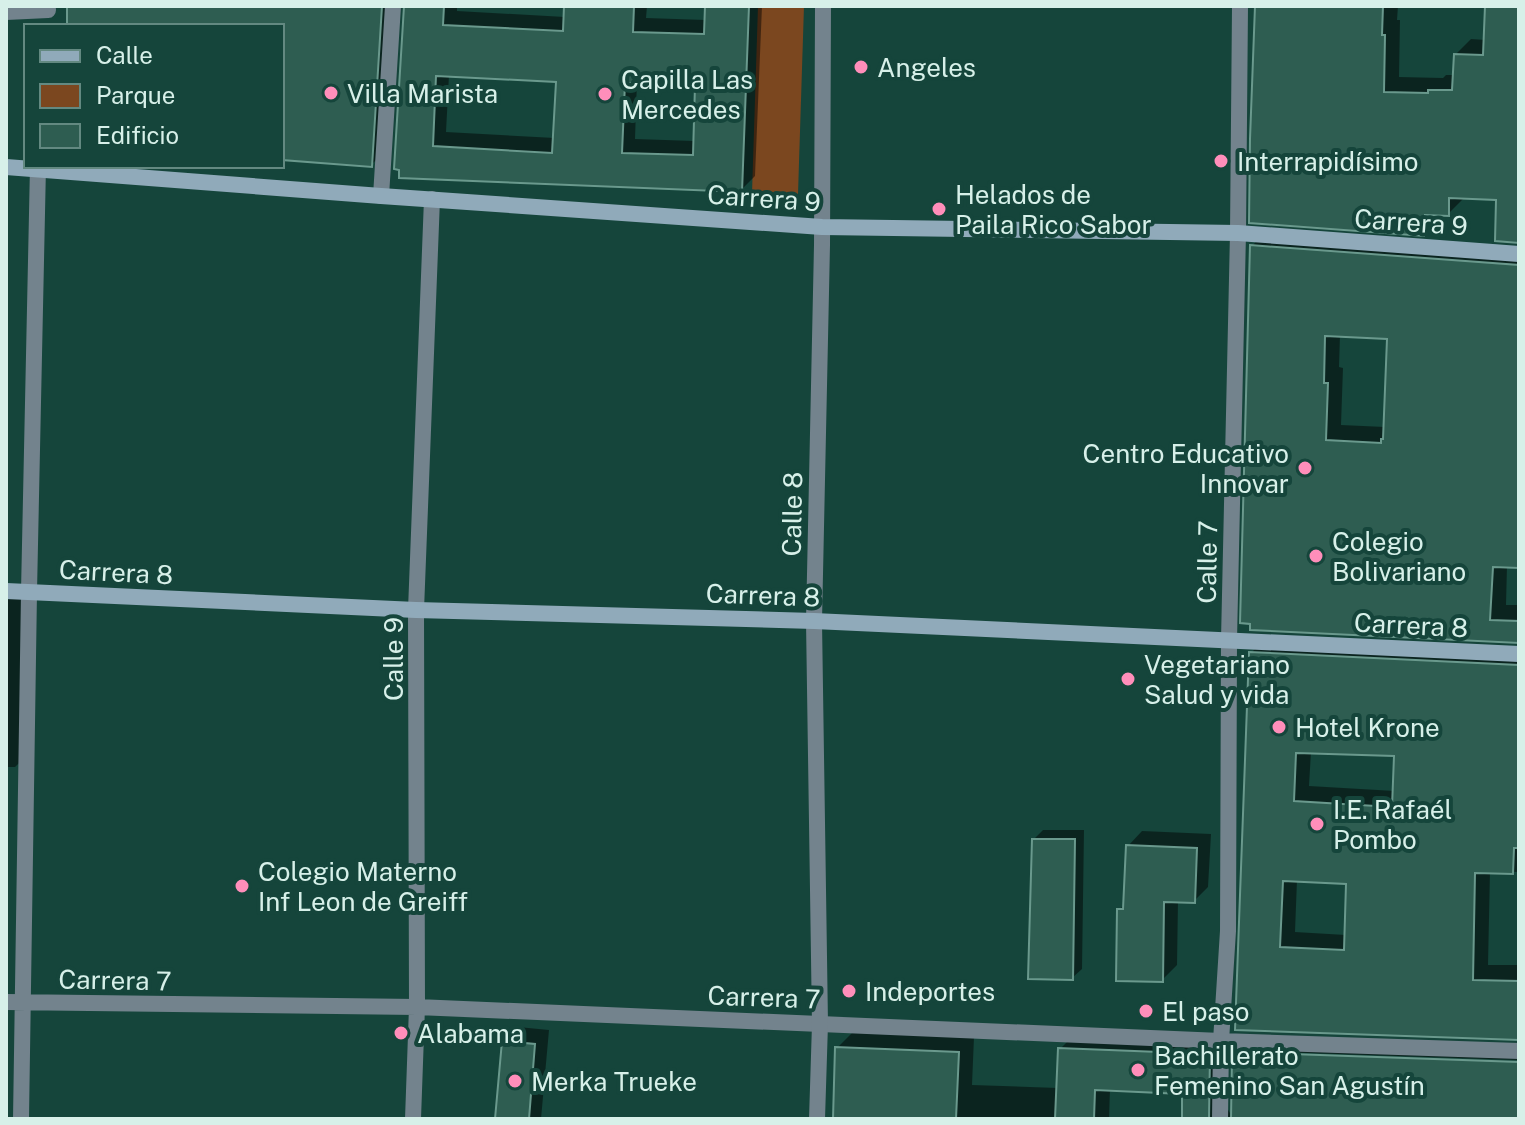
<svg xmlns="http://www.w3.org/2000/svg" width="1525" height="1125" viewBox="0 0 1525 1125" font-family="'Public Sans',sans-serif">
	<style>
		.green { fill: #7b471f }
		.shadow { fill: #0007; fill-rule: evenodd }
		.building { fill: #2e5d51; stroke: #6a998d; stroke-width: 2; fill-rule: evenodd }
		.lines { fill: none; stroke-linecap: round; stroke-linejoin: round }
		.minor { stroke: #73838d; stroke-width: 16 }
		.tertiary { stroke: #73838d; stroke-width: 16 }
		.secondary { stroke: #90aaba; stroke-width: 16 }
		.poi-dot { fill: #ff8eba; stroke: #15453b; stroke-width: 3 }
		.labels { text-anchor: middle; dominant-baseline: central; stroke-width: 8; stroke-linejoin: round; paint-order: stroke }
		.poi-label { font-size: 26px; fill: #d7f0e9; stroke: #15453b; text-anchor: start }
		.street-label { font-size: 26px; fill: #d7f0e9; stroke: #15453b }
	</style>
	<rect width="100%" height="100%" fill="#15453b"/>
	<path class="green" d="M758,6H804L798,194L752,193Z"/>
	<path class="shadow" d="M69,6H394L385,151L371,165L282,158V26H69Z
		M406,6H457V11L565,17L566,6H647L646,18L706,20L707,6H762L755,176L741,190L401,176ZM449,75L558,81L555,138L446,132ZM637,81L697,83L695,141L635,139Z
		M1256,6H1398L1397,20H1400L1399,77L1443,78L1446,75H1455V55L1471,39L1486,40L1487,6H1519V242L1498,198H1464L1448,214H1439V218L1423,234Z
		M1267,230L1519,249V566H1507L1506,605H1519V641L1252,628V246ZM1340,335L1389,337L1385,427L1341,425L1343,368L1339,367Z
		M6,584L35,586L34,748L15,767H6Z
		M1267,637L1519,649V872L1490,871L1488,965H1519V1038L1237,1028L1251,653ZM1311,752L1396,754L1395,791L1309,786ZM1297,880L1348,883L1346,935L1295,932Z
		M1043,830H1084L1082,969L1072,978L1034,839Z
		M1142,831L1211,834L1208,887L1194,901H1178L1177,965L1162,980L1119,910L1125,904L1128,846Z
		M518,1027L549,1030L541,1119H497L504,1042Z
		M853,1032L974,1037L972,1085L1058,1088L1060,1049L1076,1033L1225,1039L1224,1103L1230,1113L1233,1114L1234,1055L1252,1037L1519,1046V1060L1247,1051V1055L1519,1064V1119H1183L1184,1092L1110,1089L1109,1119H835L837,1048Z"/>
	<path class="building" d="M67,6H382L372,167L282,160V26H67Z
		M404,6H444L443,25L563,31L564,6H634L633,32L704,34L705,6H749L742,192L399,178V170L394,169ZM436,76L556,82L552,153L433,146ZM625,83L695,85L693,155L622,153Z
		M1255,6H1383L1382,35H1385L1384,92L1428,93V90H1452L1454,54L1483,55L1485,6H1519V243L1495,241L1496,200L1449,198V216L1425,215L1424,236L1249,223L1250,139Z
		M1250,245L1519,265V568L1493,567L1490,620L1519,621V643L1250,630V624L1240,623ZM1325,336L1387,339L1383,439H1381V443L1326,440L1328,383H1324Z
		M1249,652L1519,665V848H1514L1513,874L1475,873L1473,980L1519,981V1040L1235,1030ZM1296,753L1394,756L1392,807L1294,801ZM1283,881L1346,884L1344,950L1280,947Z
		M1032,839H1075L1073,980L1028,979Z
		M1126,845L1197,848L1195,903L1164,902L1163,982L1116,981L1117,909H1123Z
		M502,1041L535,1044L529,1119H495Z
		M835,1047L959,1052L956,1119H833Z
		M1058,1048L1210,1054L1209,1119H1182V1094L1095,1090L1094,1119H1055Z
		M1234,1052L1519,1062V1119H1231L1232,1055H1234Z"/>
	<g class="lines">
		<path class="minor" d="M6,12L48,10
			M381,196L393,6
			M6,1002L417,1007L1221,1041
			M21,1119L29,592L38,166
			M413,1119L417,1007L416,610L432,199"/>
		<path class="tertiary" d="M1221,1041L1519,1051
			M817,1119L820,1024L814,621L822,245L823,6
			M1220,1119L1221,1041L1228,931L1229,640L1238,233L1240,6"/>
		<path class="secondary" d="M6,167L381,196L822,227L1238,233L1519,254
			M6,591L416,610L814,621L1519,654"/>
	</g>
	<g class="poi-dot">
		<circle cx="861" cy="67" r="8"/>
		<circle cx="331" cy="93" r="8"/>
		<circle cx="605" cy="94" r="8"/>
		<circle cx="1221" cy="161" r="8"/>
		<circle cx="939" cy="209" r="8"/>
		<circle cx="1305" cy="468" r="8"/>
		<circle cx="1316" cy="556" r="8"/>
		<circle cx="1128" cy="679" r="8"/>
		<circle cx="1279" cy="727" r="8"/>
		<circle cx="1317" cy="824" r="8"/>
		<circle cx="242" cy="886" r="8"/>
		<circle cx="849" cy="991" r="8"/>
		<circle cx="1146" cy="1011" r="8"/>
		<circle cx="401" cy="1033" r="8"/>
		<circle cx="1138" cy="1070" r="8"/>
		<circle cx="515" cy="1081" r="8"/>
	</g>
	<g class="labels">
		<g class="poi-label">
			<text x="877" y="67">Angeles</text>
			<text x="621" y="79">Capilla Las<tspan x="621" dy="30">Mercedes</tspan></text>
			<text x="347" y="93">Villa Marista</text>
			<text x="1237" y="161">Interrapidísimo</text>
			<text x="955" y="194">Helados de<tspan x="955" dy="30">Paila Rico Sabor</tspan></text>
			<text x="1289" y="453" text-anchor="end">Centro Educativo<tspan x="1289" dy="30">Innovar</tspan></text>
			<text x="1332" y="541">Colegio<tspan x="1332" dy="30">Bolivariano</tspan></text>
			<text x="1144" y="664">Vegetariano<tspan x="1144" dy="30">Salud y vida</tspan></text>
			<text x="1295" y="727">Hotel Krone</text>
			<text x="1333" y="809">I.E. Rafaél<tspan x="1333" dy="30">Pombo</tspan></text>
			<text x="258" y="871">Colegio Materno<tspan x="258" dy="30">Inf Leon de Greiff</tspan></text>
			<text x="865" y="991">Indeportes</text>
			<text x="1162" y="1011">El paso</text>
			<text x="417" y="1033">Alabama</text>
			<text x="1154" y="1055">Bachillerato<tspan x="1154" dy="30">Femenino San Agustín</tspan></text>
			<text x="531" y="1081">Merka Trueke</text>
		</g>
		<g class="street-label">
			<text transform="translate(764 198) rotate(4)">Carrera 9</text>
			<text transform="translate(1411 222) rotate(4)">Carrera 9</text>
			<text transform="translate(792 514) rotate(-89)">Calle 8</text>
			<text transform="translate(1207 562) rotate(-89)">Calle 7</text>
			<text transform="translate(116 572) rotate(3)">Carrera 8</text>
			<text transform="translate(763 595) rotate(2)">Carrera 8</text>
			<text transform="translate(1411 625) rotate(3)">Carrera 8</text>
			<text transform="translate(393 659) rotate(-90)">Calle 9</text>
			<text transform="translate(115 980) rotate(1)">Carrera 7</text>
			<text transform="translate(764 997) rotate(2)">Carrera 7</text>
		</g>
	</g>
	<rect width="1525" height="1125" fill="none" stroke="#d7f0e9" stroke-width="16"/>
	<rect x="24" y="24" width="260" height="144" fill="#15453b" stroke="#638981" stroke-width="2"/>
	<rect x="40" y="50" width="40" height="12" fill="#90aaba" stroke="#638981" stroke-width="2"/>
	<text x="96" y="64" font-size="24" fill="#d7f0e9">Calle</text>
	<rect x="40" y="84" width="40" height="24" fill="#7b471f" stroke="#638981" stroke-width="2"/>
	<text x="96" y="104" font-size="24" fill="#d7f0e9">Parque</text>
	<rect x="40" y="124" width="40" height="24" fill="#2e5d51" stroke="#638981" stroke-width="2"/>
	<text x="96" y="144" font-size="24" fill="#d7f0e9">Edificio</text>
</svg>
